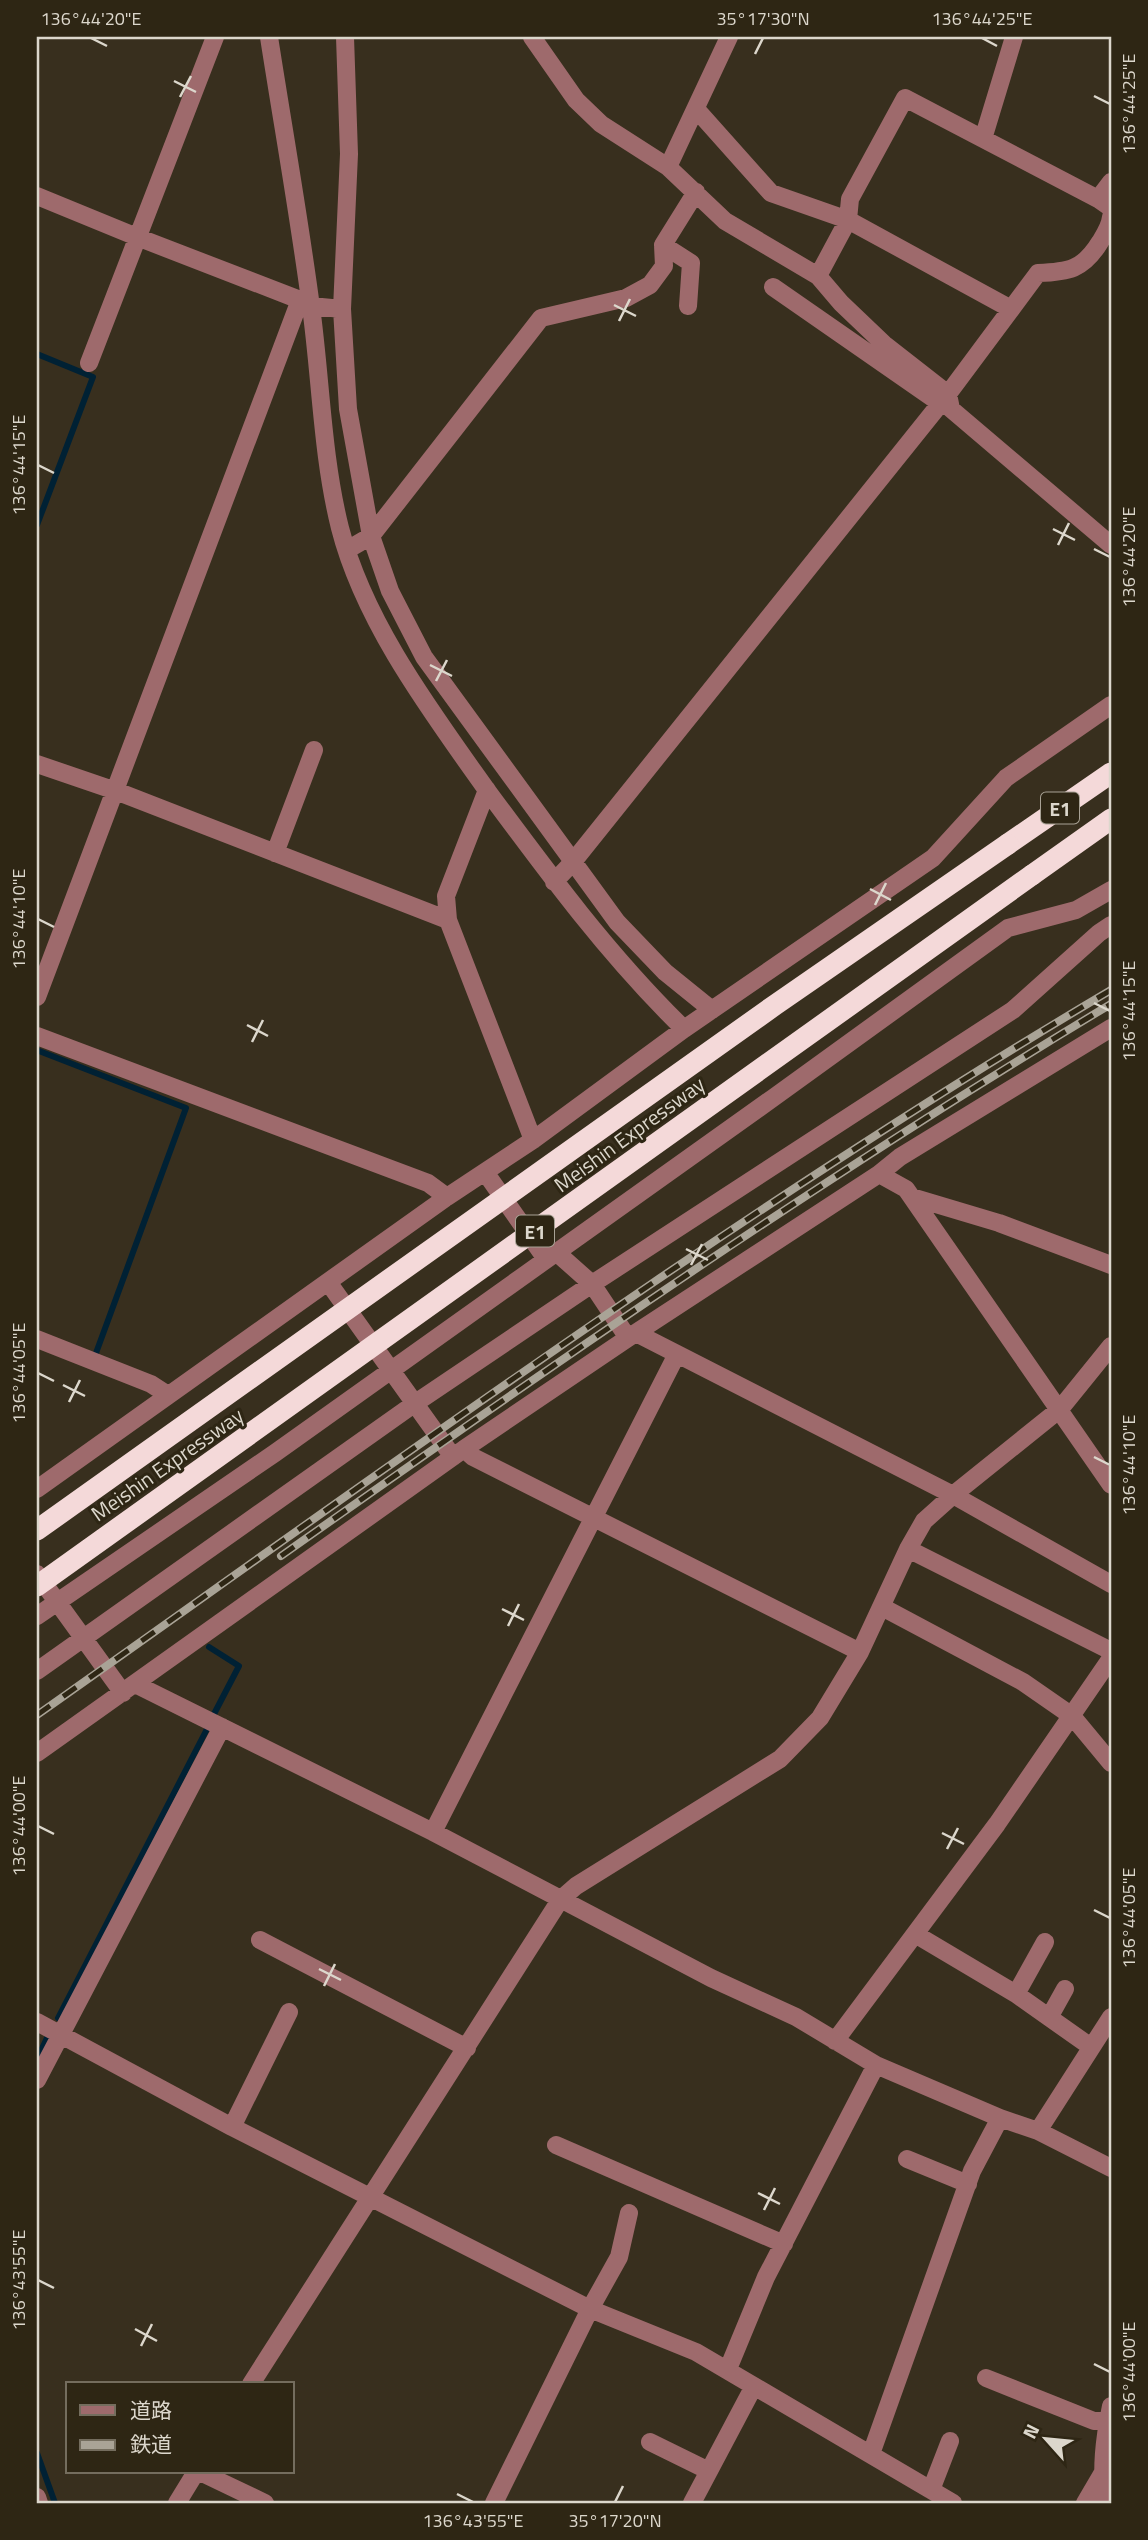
<svg xmlns="http://www.w3.org/2000/svg" width="1148" height="2540" viewBox="0 0 1148 2540" font-family="'Titillium Web','Noto Sans JP',sans-serif">
	<style>
		.lines { fill: none; stroke-linecap: round; stroke-linejoin: round }
		.stream { stroke: #002134; stroke-width: 6 }
		.minor { stroke: #9e6a6c; stroke-width: 18 }
		.highway { stroke: #f4d9d9; stroke-width: 21 }
		.rail-casing { stroke: #a9a396; stroke-width: 8 }
		.rail { stroke: #2e2614; stroke-width: 5; stroke-dasharray: 16; stroke-linecap: butt }
		.highway-bridge { stroke: #f4d9d9; stroke-width: 21 }
		.ticks { fill: none; stroke: #dcd7cc; stroke-width: 2.5 }
		.labels { text-anchor: middle; dominant-baseline: central; stroke-width: 6; stroke-linejoin: round; paint-order: stroke }
		.shield { fill: #2e2614; stroke: #a8a295; stroke-width: 2 }
		.shield-label { font-size: 19px; font-weight: bold; fill: #dcd7cc }
		.street-label { font-size: 21px; fill: #dcd7cc; stroke: #2e2614 }
		.neatline { fill: none; stroke: #dcd7cc; stroke-width: 2.5 }
		.ticks-label { font-size: 18px; text-anchor: middle; fill: #dcd7cc }
	</style>
	<rect width="100%" height="100%" fill="#382f1e"/>
	<g class="lines">
		<path class="stream" d="M37,354L93,377L37,525
			M39,1051L186,1108L96,1353
			M209,1647L239,1666L214,1714
			M58,2018L207,1729
			M37,2059L47,2038
			M37,2453L55,2503"/>
		<path class="minor" d="M269,37C283,127 299,216 311,307C321,380 322,456 340,528C364,622 430,710 486,789C548,873 609,956 684,1029
			M345,37L349,154L342,309L348,409L371,536L390,591L424,657L617,922L665,972L712,1010
			M532,37L576,100L601,124L668,167L725,221L818,276L841,303L884,344L948,394L951,409L1111,545
			M696,109L771,193L848,220L1011,309
			M983,139L1014,37
			M668,167L729,37
			M37,196L137,237L300,300L311,306L342,309
			M1108,206L1098,199L1111,182
			M663,245L691,263L688,306
			M818,276L848,220L850,199L905,98L1098,199
			M773,287L940,403
			M89,363L215,37
			M347,550L371,536L541,318L626,298L650,285L664,266L663,245L696,192
			M37,764L116,791L448,920
			M487,790L446,896L448,920L533,1140
			M275,853L314,750
			M554,882L572,863L948,394L1038,273C1068,272 1083,270 1100,242C1105,234 1110,227 1111,217
			M37,997L300,300
			M37,1036L428,1183L447,1197
			M485,1172L546,1259
			M879,1174L900,1157L1111,1028
			M912,1197L999,1223L1111,1265
			M556,1252L592,1284L628,1338
			M328,1282L453,1457
			M636,1333L953,1495L1111,1584
			M37,1339L151,1384L168,1395
			M464,1449L473,1457L860,1652
			M37,1489L447,1197L533,1140L684,1029L933,858L1006,778L1111,705
			M908,1549L1111,1651
			M37,1574L123,1693
			M882,1607L1023,1682L1072,1716L1111,1763
			M37,1616L275,1453L773,1098L1008,928L1076,910L1111,890
			M37,1671L414,1404L592,1284L1013,1010L1099,933L1111,925
			M135,1684L433,1832L711,1978L796,2017L876,2065L1000,2118L1038,2131L1111,2168
			M37,1753L464,1449L628,1338L879,1174L906,1189L1111,1485
			M433,1832L677,1354
			M915,1934L1016,1994L1091,2047
			M260,1940L467,2048
			M1016,1994L1045,1942
			M1050,2016L1065,1989
			M37,2022L232,2127L590,2309L696,2352L953,2503
			M835,2041L997,1824L1111,1658
			M37,2080L222,1727
			M232,2127L289,2012
			M1038,2131L1111,2017
			M556,2145L784,2244
			M907,2159L968,2184
			M728,2369L766,2277L876,2065
			M986,2378L1094,2421H1108
			M251,2384L560,1900L576,1886L780,1759L820,1718L860,1652L908,1549L924,1521L953,1495L1060,1409L1111,1346
			M650,2442L709,2471
			M871,2454L972,2171L1000,2118
			M200,2472L265,2503
			M931,2490L950,2441
			M37,2497L39,2503
			M177,2503L196,2472
			M494,2503L590,2309L619,2257L629,2213
			M692,2503L754,2386
			M1085,2503L1102,2474
			M1105,2503C1101,2469 1104,2440 1111,2406"/>
		<path class="highway" d="M1008,844L1111,773
			M1032,875L1111,819"/>
		<g class="rail-casing">
			<path id="rail" d="M281,1556C553,1364 826,1175 1111,1004
				M37,1715C390,1466 739,1210 1111,990"/>
		</g>
		<use href="#rail" class="rail"/>
		<path class="highway-bridge" d="M37,1530L775,1005L1008,844
			M37,1586L1032,875"/>
	</g>
	<path class="ticks" d="M91,38L107,46M982,38L997,46M755,54L763,38M174,81L196,92M1094,96L1110,104M180,97L191,76M614,305L636,316M619,321L630,299M38,465L54,473M1053,529L1075,540M1058,545L1069,523M1094,549L1110,557M430,665L452,676M436,681L447,660M870,889L891,900M875,905L886,883M38,919L54,927M1094,1003L1110,1011M247,1025L268,1036M252,1042L263,1020M686,1249L708,1260M691,1265L702,1244M38,1373L54,1381M63,1385L85,1396M69,1402L80,1380M1094,1457L1110,1465M502,1609L524,1620M508,1626L519,1604M38,1826L54,1834M942,1833L964,1844M947,1849L958,1828M1094,1910L1110,1918M319,1969L341,1980M324,1986L335,1964M758,2193L780,2204M764,2210L775,2188M38,2280L54,2288M135,2329L157,2341M141,2346L152,2324M1094,2364L1110,2372M457,2494L473,2502M615,2502L623,2486"/>
	<g class="labels">
		<g class="shield">
			<rect x="1041" y="792.5" width="38" height="31" rx="5"/>
			<rect x="516" y="1215.5" width="38" height="31" rx="5"/>
		</g>
		<g class="shield-label">
			<text x="1060" y="808">E1</text>
			<text x="535" y="1231">E1</text>
		</g>
		<g class="street-label">
			<text transform="translate(629 1134) rotate(-36)">Meishin Expressway</text>
			<text transform="translate(167 1464) rotate(-35)">Meishin Expressway</text>
		</g>
	</g>
	<rect width="1148" height="2540" fill="none" stroke="#2e2614" stroke-width="77"/>
	<rect x="66" y="2382" width="228" height="91" fill="#2e2614" stroke="#746d5e" stroke-width="2"/>
	<rect x="80" y="2405" width="35" height="10" fill="#9e6a6c" stroke="#746d5e" stroke-width="2"/>
	<text x="130" y="2418" font-size="21" fill="#dcd7cc">道路</text>
	<rect x="80" y="2440" width="35" height="10" fill="#a9a396" stroke="#746d5e" stroke-width="2"/>
	<text x="130" y="2452" font-size="21" fill="#dcd7cc">鉄道</text>
	<g transform="translate(1046 2439) rotate(297)" stroke="#2e2614" stroke-width="5" paint-order="stroke">
	<path d="M0-5L12 26L0 18L-12 26Z" fill="#dcd7cc"/>
	<text y="-10" font-size="19" font-weight="bold" text-anchor="middle" fill="#dcd7cc">N</text>
	</g>
	<rect x="38" y="38" width="1072" height="2464" class="neatline"/>
	<g class="ticks-label">
		<text x="91" y="25">136°44'20"E</text>
		<text x="763" y="25">35°17'30"N</text>
		<text x="982" y="25">136°44'25"E</text>
		<text transform="translate(1129 104) rotate(-90)" y="6">136°44'25"E</text>
		<text transform="translate(19 465) rotate(-90)" y="6">136°44'15"E</text>
		<text transform="translate(1129 557) rotate(-90)" y="6">136°44'20"E</text>
		<text transform="translate(19 919) rotate(-90)" y="6">136°44'10"E</text>
		<text transform="translate(1129 1011) rotate(-90)" y="6">136°44'15"E</text>
		<text transform="translate(19 1373) rotate(-90)" y="6">136°44'05"E</text>
		<text transform="translate(1129 1465) rotate(-90)" y="6">136°44'10"E</text>
		<text transform="translate(19 1826) rotate(-90)" y="6">136°44'00"E</text>
		<text transform="translate(1129 1918) rotate(-90)" y="6">136°44'05"E</text>
		<text transform="translate(19 2280) rotate(-90)" y="6">136°43'55"E</text>
		<text transform="translate(1129 2372) rotate(-90)" y="6">136°44'00"E</text>
		<text x="473" y="2527">136°43'55"E</text>
		<text x="615" y="2527">35°17'20"N</text>
	</g>
</svg>
